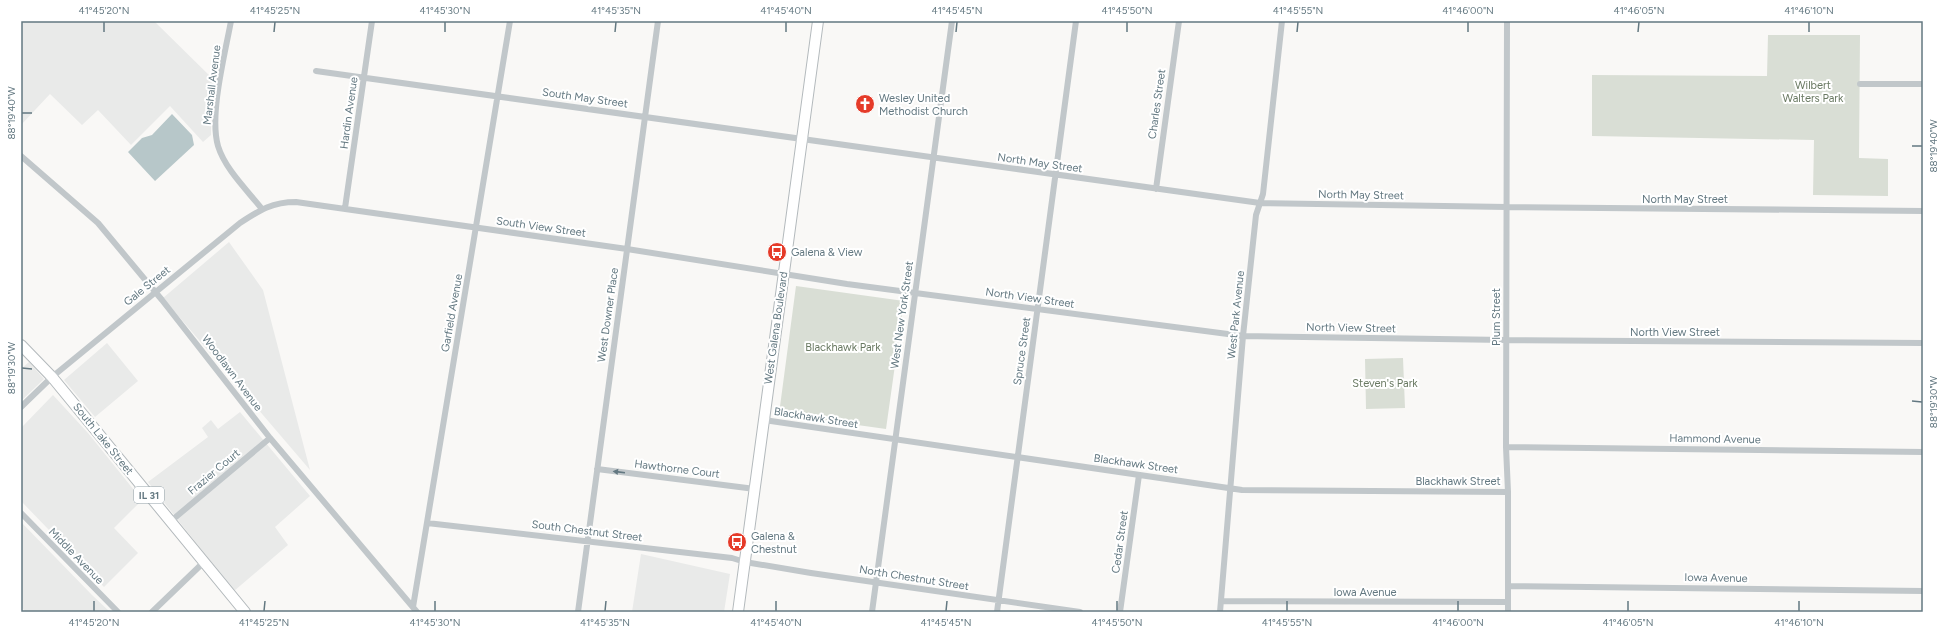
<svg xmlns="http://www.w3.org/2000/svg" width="1944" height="633" viewBox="0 0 1944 633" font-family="Figtree,sans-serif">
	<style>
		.built { fill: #e9eae9 }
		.green { fill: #d9ded5 }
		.water { fill: #b7c7c9 }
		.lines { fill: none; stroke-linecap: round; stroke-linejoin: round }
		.primary-casing { stroke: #b3b9bc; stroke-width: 12 }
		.minor { stroke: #c1c7ca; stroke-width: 6 }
		.primary { stroke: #fff; stroke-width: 10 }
		.oneway { fill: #637881 }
		.ticks { fill: none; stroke: #637881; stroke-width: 1.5 }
		.labels { text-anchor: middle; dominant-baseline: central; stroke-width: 4; stroke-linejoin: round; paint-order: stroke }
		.shield { fill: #fff; stroke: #92a0a7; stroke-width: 1 }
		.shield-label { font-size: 10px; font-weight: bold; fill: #637881 }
		.street-label { font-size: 11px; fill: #637881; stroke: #fff }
		.park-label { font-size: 11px; fill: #697962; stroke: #fff }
		.poi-label { font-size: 11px; fill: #637881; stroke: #fff; text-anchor: start }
		.neatline { fill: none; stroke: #637881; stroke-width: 1.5 }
		.ticks-label { font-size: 10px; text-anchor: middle; fill: #637881 }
	</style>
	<rect width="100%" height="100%" fill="#f9f8f6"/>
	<path class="built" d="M21,21H154L214,80L211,109V135L203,142L170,106L131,145L98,110L82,125L50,94L21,125Z
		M229,242L263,290L310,470L163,298Z
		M107,343L138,381L95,417L64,380Z
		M29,362L44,379L21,401V369Z
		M53,395L88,433L142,500L114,528L138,553L104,587L21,501V428Z
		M240,412L310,496L275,527L288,545L234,591L148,482L208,437L202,428L211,420L218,429Z
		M21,522L92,595L110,612H26L21,607Z
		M641,554L730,574L724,612H632Z"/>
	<path class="green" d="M1768,35H1860L1859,158L1888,159V196L1813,195L1814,140L1592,136V75L1767,76Z
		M796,286L904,301L886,429L779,414Z
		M1403,358L1405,408L1366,409L1365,359Z"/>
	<path class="water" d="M172,114L192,135L194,145L155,181L128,152L142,138L152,135Z"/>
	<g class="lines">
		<g class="primary-casing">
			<path id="primary" d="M21,345L52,377L245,612
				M738,612L818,21"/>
		</g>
		<path class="minor" d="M231,21C225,54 209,115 218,146C225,169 247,190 262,209
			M1507,21L1506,447L1508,492V612
			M316,71L1260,203L1507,207L1923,211
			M1860,84H1923
			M21,156L98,223L162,300L270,438L417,612
			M1156,189L1179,21
			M345,208L372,21
			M21,407L52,377L240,223C260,210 272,202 296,202L627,249L847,284L1243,336L1506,340L1923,343
			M764,420L1242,490L1508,492
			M1506,447L1923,452
			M597,469L755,489
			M21,513L118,612
			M171,521L270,438
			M427,523L732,558L745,562L811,573L1080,612
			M1509,586L1923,591
			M1221,601L1508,602
			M413,607L510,21
			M152,612L204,562
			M578,612L658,21
			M872,612L952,21
			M997,612L1076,21
			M1120,612L1139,475
			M1220,612L1243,336L1256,215L1263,194L1282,21"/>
		<use href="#primary" class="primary"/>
	</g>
	<defs><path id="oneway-solid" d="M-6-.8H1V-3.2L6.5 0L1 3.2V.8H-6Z"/></defs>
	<use class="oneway" href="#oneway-solid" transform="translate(619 472) rotate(-173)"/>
	<path class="ticks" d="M104,32V22M274,32L275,22M445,32V22M615,32L616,22M786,32V22M956,32L957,22M1127,32V22M1297,32L1298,22M1468,32V22M1638,32L1639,22M1809,32V22M22,113H32M1912,146H1922M22,368L32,369M1912,401L1922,402M94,611V601M264,611L265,601M435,611V601M605,611L606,601M776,611V601M946,611L947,601M1117,611V601M1287,611V601M1458,611V601M1628,611V601M1799,611V601"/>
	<defs>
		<g id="church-disc" transform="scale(1)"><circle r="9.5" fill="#e53b29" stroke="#fff"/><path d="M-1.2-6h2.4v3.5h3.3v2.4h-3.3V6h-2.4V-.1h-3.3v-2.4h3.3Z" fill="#fff"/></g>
		<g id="bus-disc" transform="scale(1)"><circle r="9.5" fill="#e53b29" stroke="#fff"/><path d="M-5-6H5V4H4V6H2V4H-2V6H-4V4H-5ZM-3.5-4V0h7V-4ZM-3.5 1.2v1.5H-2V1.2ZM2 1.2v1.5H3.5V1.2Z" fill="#fff"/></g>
	</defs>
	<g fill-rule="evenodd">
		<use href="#church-disc" x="865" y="104"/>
		<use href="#bus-disc" x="777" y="252"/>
		<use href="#bus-disc" x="737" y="542"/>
	</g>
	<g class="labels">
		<rect class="shield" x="134" y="487" width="30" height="16" rx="3"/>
		<g class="shield-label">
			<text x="149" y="495">IL 31</text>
		</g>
		<g class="street-label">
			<text transform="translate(212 85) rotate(-83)">Marshall Avenue</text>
			<text transform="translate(585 98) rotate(8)">South May Street</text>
			<text transform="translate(1157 104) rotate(-82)">Charles Street</text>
			<text transform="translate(349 113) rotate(-82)">Hardin Avenue</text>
			<text transform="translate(1040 163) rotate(8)">North May Street</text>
			<text transform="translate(1361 195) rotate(1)">North May Street</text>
			<text x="1685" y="199">North May Street</text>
			<text transform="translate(541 227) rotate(8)">South View Street</text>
			<text transform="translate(147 286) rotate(-39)">Gale Street</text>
			<text transform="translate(1030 298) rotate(8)">North View Street</text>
			<text transform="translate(452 313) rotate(-80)">Garfield Avenue</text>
			<text transform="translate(608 315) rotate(-82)">West Downer Place</text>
			<text transform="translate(902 315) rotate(-82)">West New York Street</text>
			<text transform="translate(1236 315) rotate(-84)">West Park Avenue</text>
			<text transform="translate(1496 317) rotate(-90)">Plum Street</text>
			<text transform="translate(776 328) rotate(-82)">West Galena Boulevard</text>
			<text transform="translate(1351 328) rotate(1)">North View Street</text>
			<text x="1675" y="332">North View Street</text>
			<text transform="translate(1022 351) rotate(-82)">Spruce Street</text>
			<text transform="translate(232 373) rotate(53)">Woodlawn Avenue</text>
			<text transform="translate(816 418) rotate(9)">Blackhawk Street</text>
			<text transform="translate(103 439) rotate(51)">South Lake Street</text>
			<text transform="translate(1715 439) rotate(1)">Hammond Avenue</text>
			<text transform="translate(1136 464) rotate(8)">Blackhawk Street</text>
			<text transform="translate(677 469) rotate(7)">Hawthorne Court</text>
			<text transform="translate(214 472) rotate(-40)">Frazier Court</text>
			<text x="1458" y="481">Blackhawk Street</text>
			<text transform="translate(587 531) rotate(7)">South Chestnut Street</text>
			<text transform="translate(1120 542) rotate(-82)">Cedar Street</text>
			<text transform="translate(76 556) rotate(46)">Middle Avenue</text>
			<text transform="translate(914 578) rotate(9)">North Chestnut Street</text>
			<text transform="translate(1716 578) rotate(1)">Iowa Avenue</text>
			<text x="1365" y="592">Iowa Avenue</text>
		</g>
		<g class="park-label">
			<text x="1813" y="85">Wilbert<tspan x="1813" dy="13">Walters Park</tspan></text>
			<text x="843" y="347">Blackhawk Park</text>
			<text x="1385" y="383">Steven's Park</text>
		</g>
		<g class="poi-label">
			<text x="879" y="98">Wesley United<tspan x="879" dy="13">Methodist Church</tspan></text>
			<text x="791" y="252">Galena &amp; View</text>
			<text x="751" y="536">Galena &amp;<tspan x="751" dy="13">Chestnut</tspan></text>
		</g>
	</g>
	<rect width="1944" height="633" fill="none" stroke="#ffffff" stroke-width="44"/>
	<rect x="22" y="22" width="1900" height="589" class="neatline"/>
	<g class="ticks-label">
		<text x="104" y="14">41°45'20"N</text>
		<text x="275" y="14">41°45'25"N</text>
		<text x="445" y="14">41°45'30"N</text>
		<text x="616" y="14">41°45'35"N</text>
		<text x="786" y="14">41°45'40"N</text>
		<text x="957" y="14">41°45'45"N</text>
		<text x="1127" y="14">41°45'50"N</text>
		<text x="1298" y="14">41°45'55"N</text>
		<text x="1468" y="14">41°46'00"N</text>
		<text x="1639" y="14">41°46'05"N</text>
		<text x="1809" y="14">41°46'10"N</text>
		<text transform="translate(11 113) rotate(-90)" y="4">88°19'40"W</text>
		<text transform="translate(1933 146) rotate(-90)" y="4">88°19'40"W</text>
		<text transform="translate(11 368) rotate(-90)" y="4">88°19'30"W</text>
		<text transform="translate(1933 402) rotate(-90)" y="4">88°19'30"W</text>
		<text x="94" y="626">41°45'20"N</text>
		<text x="264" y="626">41°45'25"N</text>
		<text x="435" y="626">41°45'30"N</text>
		<text x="605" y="626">41°45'35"N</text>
		<text x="776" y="626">41°45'40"N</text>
		<text x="946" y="626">41°45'45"N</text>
		<text x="1117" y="626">41°45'50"N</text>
		<text x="1287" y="626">41°45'55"N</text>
		<text x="1458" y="626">41°46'00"N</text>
		<text x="1628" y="626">41°46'05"N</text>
		<text x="1799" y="626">41°46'10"N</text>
	</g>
</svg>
